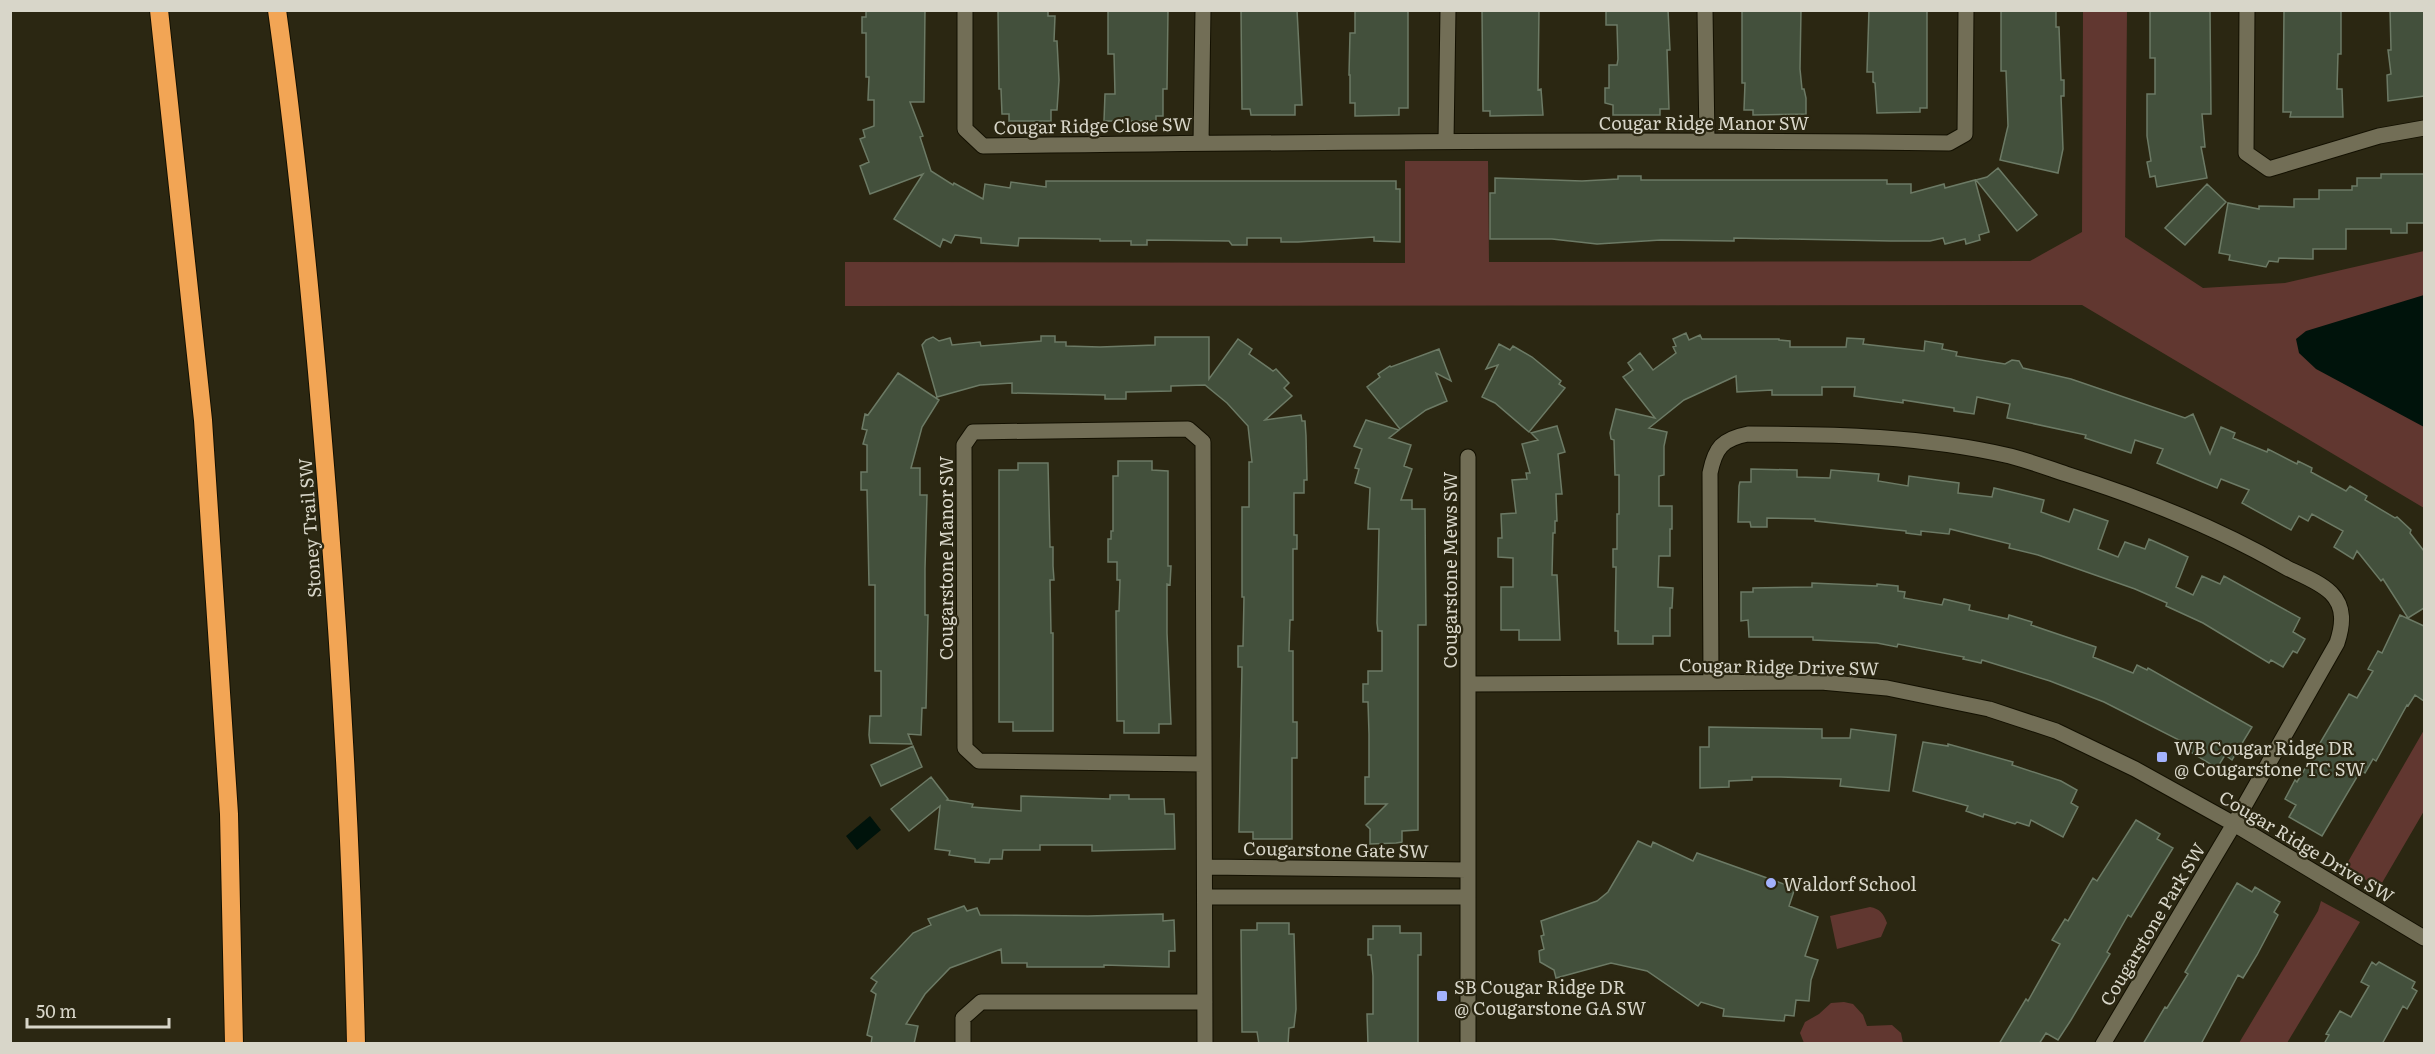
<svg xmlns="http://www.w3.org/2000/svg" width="2435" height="1054" viewBox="0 0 2435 1054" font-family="Literata,serif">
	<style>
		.green { fill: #613730 }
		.water { fill: #00130b }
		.building { fill: #43503c; stroke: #6c7a65; stroke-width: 1.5 }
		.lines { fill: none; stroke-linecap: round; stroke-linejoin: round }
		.minor-casing { stroke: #131000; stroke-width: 17 }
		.highway-casing { stroke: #131000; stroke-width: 20 }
		.minor { stroke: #726e56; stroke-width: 15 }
		.highway { stroke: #f2a555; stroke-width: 18 }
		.poi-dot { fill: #a3b2fd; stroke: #2b2712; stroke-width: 2 }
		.labels { text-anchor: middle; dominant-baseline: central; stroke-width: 4.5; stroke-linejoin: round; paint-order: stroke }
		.street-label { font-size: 18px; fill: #d8d6c9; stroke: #2b2712 }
		.poi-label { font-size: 18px; fill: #d8d6c9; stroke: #2b2712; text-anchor: start }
	</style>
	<rect width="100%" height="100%" fill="#2b2712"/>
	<path class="green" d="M2083,11H2127L2125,237L2203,288L2285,283L2424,251V508L2082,305L845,306V262L1405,263V161H1488L1489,262L2030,261L2082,232Z
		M2424,730V811L2379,888L2345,867Z
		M2321,901L2360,922L2287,1043H2239L2318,911Z
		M1870,907C1880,909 1883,913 1887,923L1881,937L1837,949L1830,916Z
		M1844,1002L1853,1004L1863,1015L1867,1026L1892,1025L1901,1033L1903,1043H1804L1800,1033L1805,1022L1819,1014L1831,1003Z"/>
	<path class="water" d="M2424,295V427L2316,369L2299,353L2296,339L2306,331Z
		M870,816L881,830L857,850L846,836Z"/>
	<path class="building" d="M866,10H925L924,102H910L923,136L920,137L931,171L953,185L954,183L983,199L985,184L1010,188L1011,182L1046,187V181H1396V189H1400V242L1374,241V237L1298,242H1281V238H1247V245H1232L1229,241L1147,240V245H1131V241H1100V239L1019,238L1018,246L981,243V238L955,235L951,243L943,239L940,247L894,219L923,174L870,194L860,166L869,162L860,139L865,137L863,130L874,126V100H868L869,77H866V33H862V17H866Z
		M1048,10V16H1055L1054,41H1057L1059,80L1057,110H1051V121H1009V114H1002L1001,89H999L998,11Z
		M1108,10H1168L1167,89H1163V116H1156V121H1104L1105,94H1115L1114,54H1108Z
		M1241,10H1297L1302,105H1295V115H1251L1250,109H1242Z
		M1355,10H1408V108H1399V115L1355,116V103H1350V75H1349L1350,33H1355Z
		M1482,10H1539L1538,90L1541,89L1543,115L1490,116V111H1483Z
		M1606,10H1668L1670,50H1667L1669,109H1660V115H1613V105L1605,103V88H1609V65H1617L1618,59L1617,25H1606Z
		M1742,10H1801L1800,69L1802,89H1804L1806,98V114L1753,115V110H1744L1745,83H1742Z
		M1869,10H1927V108H1920V112L1877,113L1875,83L1873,82V72H1867Z
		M2001,10H2056V27H2059L2061,80H2064V96H2061L2063,149L2058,173L2000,160L2008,126L2006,71H2001Z
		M2150,10H2210L2211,114H2202L2205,147H2201L2207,178L2157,187L2155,176L2150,177L2147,162L2151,161L2147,136V94H2155V58H2150Z
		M2284,10H2341V54H2338L2337,89H2342L2343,117H2290L2291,112H2283Z
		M2390,10H2424V96L2388,101L2387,75L2391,74L2388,50H2391Z
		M1998,168L2037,215L2017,231L1976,180L1987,177Z
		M2381,174H2424V223H2407V233H2391V229H2346V249H2313V259L2279,258L2278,262L2269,261L2266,267L2229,260L2230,255L2219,253L2228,203L2259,209V206L2294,207V199H2319V190H2352V186H2357V178H2381Z
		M1618,176H1641V180H1887V184H1911V193L1944,184L1945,188L1975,180L1989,232L1979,235L1980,240L1966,244L1965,239L1945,244L1943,238L1930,241H1891L1734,238V241L1661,240L1597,244L1552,239H1490V193H1495V178L1582,181L1618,179Z
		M2207,184L2226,202L2185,245L2165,228Z
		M1686,333L1689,340L1700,335L1702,339H1779V340L1790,341V347H1846L1847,338L1864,339L1863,344L1924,351L1925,341L1943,344L1942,349L1957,352L1956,356L2005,364L2012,360L2019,361L2023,368L2071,379L2185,418L2193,414L2210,454L2221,427L2235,433L2233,438L2267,452L2268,449L2297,464L2298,461L2312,468L2311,472L2346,491L2350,486L2367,496L2365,500L2395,518L2397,517L2411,530L2410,533L2424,551V608L2408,618L2383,579L2381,581L2357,551L2353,559L2334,547L2343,531L2312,514L2308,521L2299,516L2291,530L2242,503L2249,490L2221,479L2217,488L2157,463L2163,449L2135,440L2131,453L2085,438L2086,435L2007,418L2010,404L1977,397L1974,414L1954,411V408L1903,400V403L1854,396L1855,387H1822V395H1772V390L1737,392L1736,376L1684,400L1649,428L1667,432L1664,446V475L1659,476V506H1672V529H1670V556H1659L1658,587L1673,588L1672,608H1670V636H1653V644H1618V631H1615L1616,567H1613V549H1617V514H1619V475H1615L1614,440L1611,439L1610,433L1616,409L1655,418L1623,377L1633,370L1628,363L1640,353L1653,370L1676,353L1673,347L1676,346L1673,339Z
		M1041,336H1055V342H1066V346L1100,347L1155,345V337H1209V379L1238,339L1252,349L1249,354L1273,371L1276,369L1289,383L1284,388L1292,396L1265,420L1301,415L1302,421H1305L1306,436L1307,480H1304V493H1294V535H1297V549H1293V620H1290L1289,651H1293V722H1297V758H1292V839H1253V832H1239L1242,667H1238V646H1243L1244,597H1242V507H1249V462H1252L1248,426L1227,403L1205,385L1171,386V391L1126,392V399H1105V395L1012,393V383L980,385L937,397L922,345L926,340L933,337L939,341L950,338L952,345L980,342L981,346L1041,341Z
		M1499,344L1510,350L1513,346L1532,357L1561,381L1559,384L1565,388L1529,432L1495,403L1482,397L1498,365L1486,369Z
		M1439,349L1451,381L1436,373L1447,401L1426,410L1400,429L1367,387L1380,377L1378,374L1390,366L1391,367Z
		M898,373L939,400L922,427L911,468H920V495H927L925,569V615H928L926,708H922L921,735L908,734L912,744L870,743L869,735L870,716H881V671H875V585H869L867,490H861V472H867V445L863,444L867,430L862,429L865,414L868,415Z
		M1366,420L1399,430L1389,438L1411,445L1404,466L1412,469L1401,500H1412V509H1425L1426,625H1418V830L1402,831V842L1396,843L1370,844V829L1366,825L1387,804H1365V777H1369V734L1368,702H1363V684H1368V671H1382V631H1378L1377,623L1379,529H1368L1370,488L1355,483L1359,469L1355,468L1362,449L1354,446Z
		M1557,426L1565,452L1558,454L1562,494H1556L1557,521H1555V533H1553L1552,575H1557L1560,640H1519V630H1501V587H1513V558L1498,557V538H1502L1501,514L1516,513L1512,480L1527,479L1526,473H1530L1522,444L1538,440L1531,433Z
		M1118,461H1152V470L1168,471V566H1171L1170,585L1167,584V633L1171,724H1159V733H1124V721H1117L1116,611H1119L1120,580H1117V562H1108V539H1111V531H1113V476H1118Z
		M1018,463H1048L1050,547H1053V566L1054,580H1050L1051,633H1053V731H1013V722H999V470H1018Z
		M1751,469L1797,470V477L1830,478L1831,470L1879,474L1878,481L1908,486L1909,476L1937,480L1959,483L1958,493L1992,497L1994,488L2044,500L2041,512L2069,522L2074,509L2108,521L2098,549L2118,557L2125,542L2145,549L2149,539L2169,548L2188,557L2176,587L2193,595L2202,576L2220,584L2224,576L2300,618L2293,632L2305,639L2297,653L2293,651L2283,667L2271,660L2269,663L2203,623L2166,606L2167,603L2135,589L2038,555L2009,548L2010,544L1950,529L1949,534L1921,531V535L1906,533V531L1815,521V519L1767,518V527H1751L1750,522H1738L1739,486L1740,482H1751Z
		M1812,583L1877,586V584L1898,586V591L1905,592L1904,598L1942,605L1944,599L1970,605L1969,610L2008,619L2009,615L2032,622L2031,625L2096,647L2093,657L2133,673L2137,665L2147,670L2148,668L2252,727L2232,760L2225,755L2217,768L2179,745L2181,741L2104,702L2050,681L1982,660L1981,663L1963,659L1964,657L1898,644L1897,647L1877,643L1813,640V637H1749L1748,620L1741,621V592H1753V588L1812,587Z
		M2400,615L2424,626V701L2415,695L2408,706L2407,705L2376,761L2373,759L2365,773L2361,770L2322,836L2289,817L2296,805L2285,799L2295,780L2297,782L2349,694L2357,698L2373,671L2368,669L2378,651L2382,653Z
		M1709,727L1822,729V738H1850L1851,729L1896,735L1889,791L1840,786L1841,779L1781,777H1752V780L1729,781V787L1700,788V747H1709Z
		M1923,742L1948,746V744L2013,762L2012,765L2061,781L2077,790L2071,803L2078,807L2063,837L2031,820L2029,826L2017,822L2015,824L1984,814L1983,817L1966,811L1968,806L1913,791Z
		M913,746L922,767L881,786L871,765Z
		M931,777L948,799L947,800L973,804L972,807L1021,811V796L1110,799V795H1129V799H1164L1165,814H1174L1175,849L1092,851V845H1040V850H1003L1002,859H990L989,863L975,862V859L949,855L950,851L935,849L940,806L909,831L891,809Z
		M2136,820L2160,834L2157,839L2173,848L2131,917L2128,915L2107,952L2110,954L2071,1020L2058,1040L2046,1033L2039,1044H1999L2026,999L2028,1001L2060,944L2052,940L2065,919L2068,921L2093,878L2097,881Z
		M1638,841L1651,847L1653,842L1693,861L1697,853L1795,888L1789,906L1818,917L1805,956L1818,960L1811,980L1809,1001L1796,1000L1794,1016L1785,1015L1784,1021L1723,1016L1724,1009L1701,1002L1698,1006L1647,971L1611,963L1556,978L1554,970L1540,962L1539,951L1544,949L1541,936L1544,935L1541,921L1597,901L1608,892Z
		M2237,883L2252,892L2255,887L2280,902L2274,912L2278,915L2257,955L2243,978L2238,975L2201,1044H2143L2165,1007L2167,1008L2188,974L2185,972Z
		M964,906L967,911L977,908L980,915L1088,916L1163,914V921L1174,920L1175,951H1169V967L1104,965V967H1027V963H1002L1001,949L950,968L925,994L906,1024L918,1026L914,1044H871L872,1037L867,1035L876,994L871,991L877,982L871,978L913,933L931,925L928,919Z
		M1257,923H1289V934H1294L1296,1009L1294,1027L1289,1028L1288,1044H1259L1257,1032H1242L1241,930H1257Z
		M1373,926H1400V933H1421V955H1418V1044H1368L1367,1014H1373V976L1371,955H1368V939H1373Z
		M2372,962L2376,965L2379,962L2415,982L2412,988L2417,991L2407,1009L2403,1006L2382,1044H2324L2329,1035L2326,1034L2340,1011L2351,1017L2369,986L2361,982Z"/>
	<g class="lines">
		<g class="minor-casing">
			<path id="minor" d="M965,10V129L983,146C1305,142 1627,139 1949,143L1965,134L1966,10
				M1705,10L1707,140
				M2247,10L2246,153L2269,169L2379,136L2424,128
				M1446,141L1448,10
				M1201,143L1203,10
				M1711,682L1710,473C1715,448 1722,439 1748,434C1835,434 1924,436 2010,456C2029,461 2048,468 2066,474C2143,498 2218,528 2287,568C2301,575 2320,582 2331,593C2345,607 2343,625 2337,643L2234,824L2103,1044
				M1469,684L1821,682L1887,688L1989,709L2056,731L2135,769L2234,824L2424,938
				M1203,764L979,761L965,748L964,445L973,432L1188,429L1203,442L1205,1044
				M1205,867L1467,870
				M1205,897H1468
				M963,1044V1018L981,1002H1205
				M1468,1044V457"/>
		</g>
		<g class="highway-casing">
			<path id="highway" d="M159,10L203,420L229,814L234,1044
				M277,10C300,174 315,338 328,503C342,683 352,863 356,1044"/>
		</g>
		<use href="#minor" class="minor"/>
		<use href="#highway" class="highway"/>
	</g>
	<g class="poi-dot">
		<rect x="2156" y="751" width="12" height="12" rx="3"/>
		<circle cx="1771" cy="883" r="6"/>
		<rect x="1436" y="990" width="12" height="12" rx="3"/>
	</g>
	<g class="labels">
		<g class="street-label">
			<text x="1704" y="122">Cougar Ridge Manor SW</text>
			<text transform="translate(1093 125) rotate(-1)">Cougar Ridge Close SW</text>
			<text transform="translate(309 528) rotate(-94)">Stoney Trail SW</text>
			<text transform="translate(945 558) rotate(-90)">Cougarstone Manor SW</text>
			<text transform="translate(1449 570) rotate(-90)">Cougarstone Mews SW</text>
			<text transform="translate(1779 666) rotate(1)">Cougar Ridge Drive SW</text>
			<text transform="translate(2307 846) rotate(31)">Cougar Ridge Drive SW</text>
			<text transform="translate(1336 849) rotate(1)">Cougarstone Gate SW</text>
			<text transform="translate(2152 924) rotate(-59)">Cougarstone Park SW</text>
		</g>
		<g class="poi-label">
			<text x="2174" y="747">WB Cougar Ridge DR<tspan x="2174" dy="21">@ Cougarstone TC SW</tspan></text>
			<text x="1783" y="883">Waldorf School</text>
			<text x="1454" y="986">SB Cougar Ridge DR<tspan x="1454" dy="21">@ Cougarstone GA SW</tspan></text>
		</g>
	</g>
	<rect width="2435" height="1054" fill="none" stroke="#d8d6c9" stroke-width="24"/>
	<path d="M27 1018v9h142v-9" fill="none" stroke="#d8d6c9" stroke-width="3"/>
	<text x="36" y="1018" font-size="18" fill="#d8d6c9" stroke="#2b2712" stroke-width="4.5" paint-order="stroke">50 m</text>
</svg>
